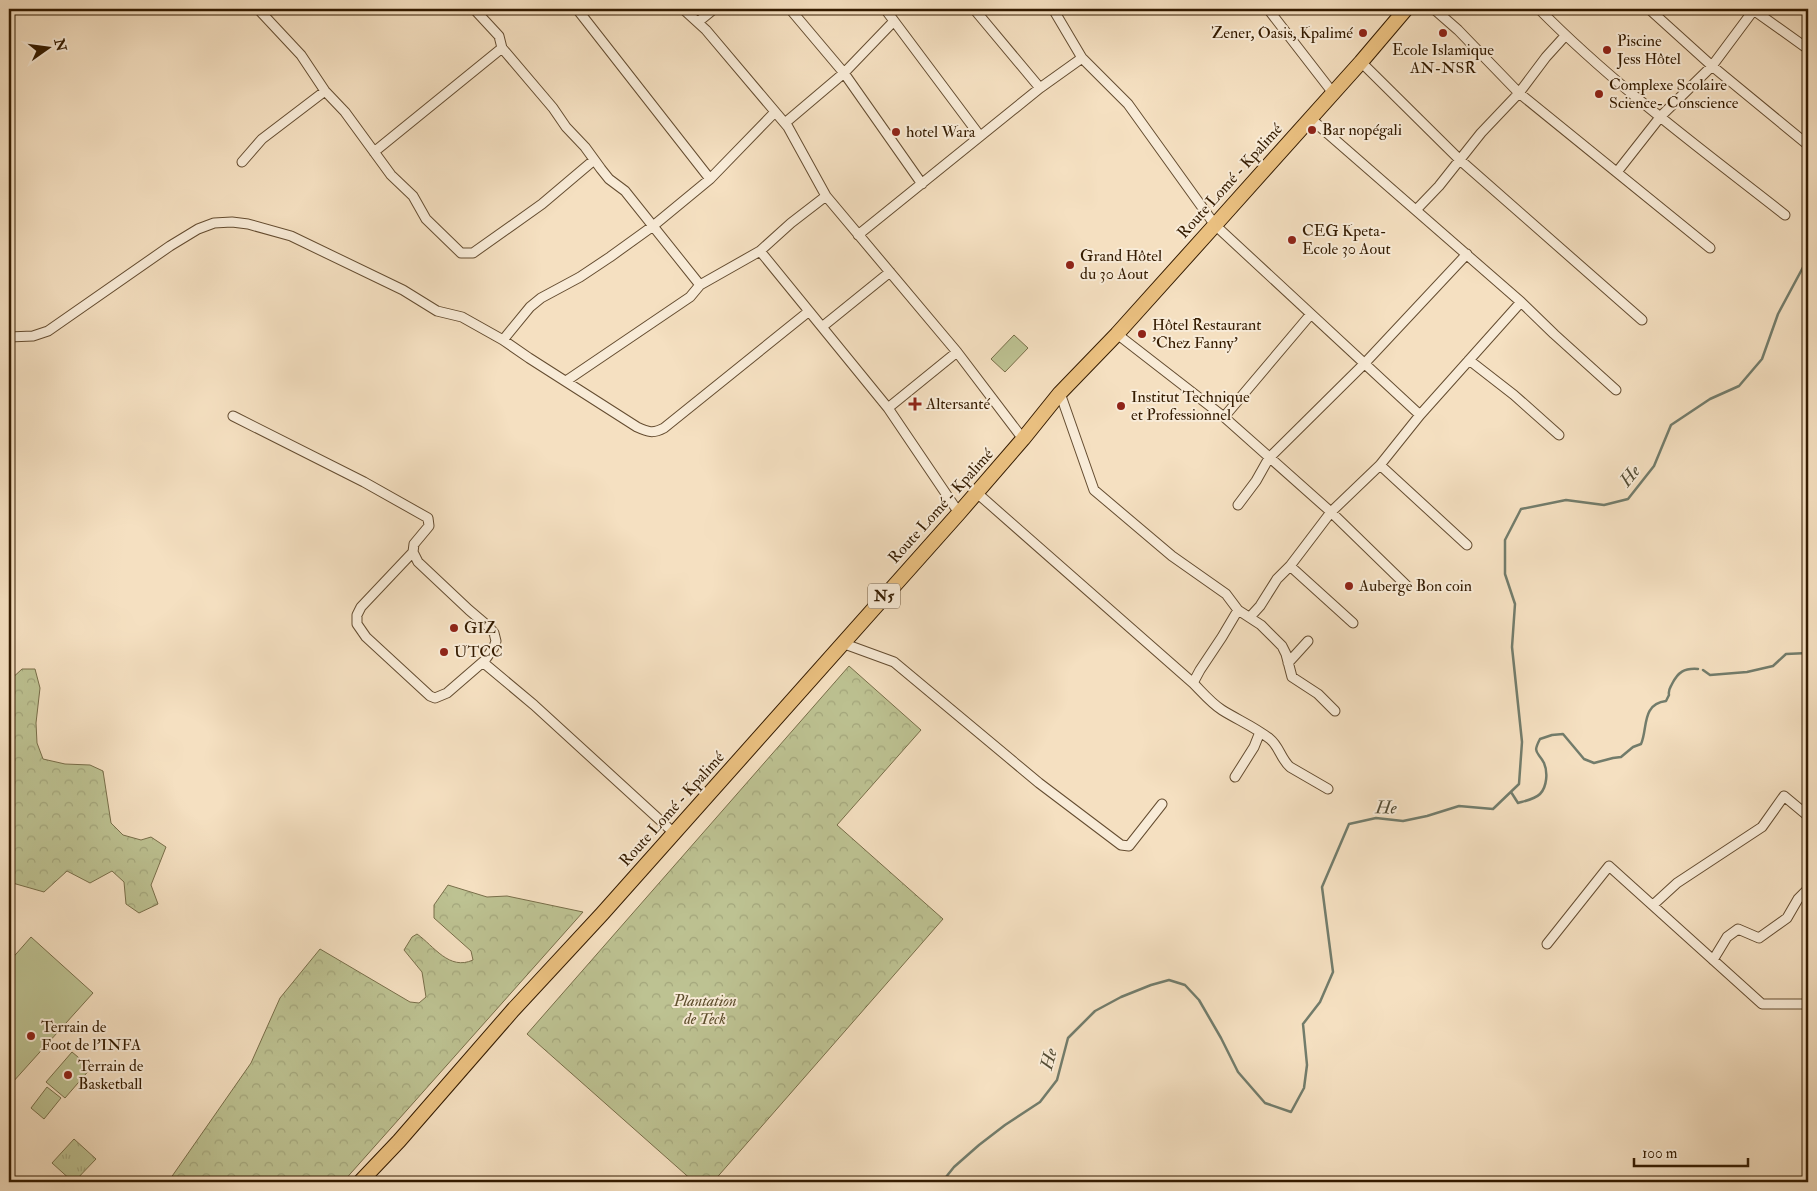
<svg xmlns="http://www.w3.org/2000/svg" width="1817" height="1191" viewBox="0 0 1817 1191" font-family="'IM FELL Double Pica',serif">
	<style>
		.grass { fill: url(#grass-tufts); stroke: #786e49 }
		.forest { fill: url(#forest-crowns); stroke: #786e49 }
		.pitch { fill: #bdc292; stroke: #786e49 }
		.lines { fill: none; stroke-linecap: round; stroke-linejoin: round }
		.stream { stroke: #727c6b; stroke-width: 2.5 }
		.minor-casing { stroke: #644c30; stroke-width: 11 }
		.primary-casing { stroke: #341b00; stroke-width: 16 }
		.minor { stroke: #f8ebd7; stroke-width: 9 }
		.primary { stroke: #eac080; stroke-width: 14 }
		.poi-dot { fill: #8f2418; stroke: #f8ebd7; stroke-width: 2 }
		.labels { text-anchor: middle; dominant-baseline: central; stroke-width: 4; stroke-linejoin: round; paint-order: stroke }
		.shield { fill: #f8ebd7; stroke: #6f5940; stroke-width: 1 }
		.shield-label { font-size: 15px; font-weight: bold; fill: #341b00 }
		.poi-label { font-size: 16px; fill: #341b00; stroke: #f8ebd7; text-anchor: start }
		.street-label { font-size: 16px; fill: #341b00; stroke: #f8ebd7 }
		.park-label { font-size: 16px; font-style: italic; fill: #5d4d2c; stroke: #f8ebd7 }
		.water-label { font-size: 18px; font-style: italic; fill: #534c35; stroke: #f8ebd7 }
	</style>
	<defs>
		<pattern id="grass-tufts" width="24" height="20" patternUnits="userSpaceOnUse" patternTransform="scale(1.25)"><rect width="24" height="20" fill="#bdc292"/><path d="M3 7l-1-3M5 7V3M7 7l1-3M15 17l-1-3M17 17v-4M19 17l1-3" fill="none" stroke="#a3a67c"/></pattern>
		<pattern id="forest-crowns" width="20" height="18" patternUnits="userSpaceOnUse" patternTransform="scale(1.25)"><rect width="20" height="18" fill="#bdc292"/><path d="M2 6a3 3 0 1 1 6 0M12 15a3 3 0 1 1 6 0" fill="none" stroke="#a3a67c"/></pattern>
	</defs>
	<rect width="100%" height="100%" fill="#f5e0c1"/>
	<filter id="stains"><feTurbulence type="fractalNoise" baseFrequency=".004" numOctaves="4"/><feColorMatrix values="0 0 0 0 .2 0 0 0 0 .09 0 0 0 0 .02 0 0 0 .5 -.17"/></filter>
	<radialGradient id="worn" r=".72"><stop offset=".6" stop-color="#630" stop-opacity="0"/><stop offset="1" stop-color="#630" stop-opacity=".3"/></radialGradient>
	<path class="grass" d="M74,1139L96,1159L74,1182H73L52,1163Z"/>
	<path class="forest" d="M849,666L921,730L837,825L943,919L713,1182H694L527,1034Z
		M22,669H35L40,688L36,723L37,743L43,759L65,764L90,765L103,771L111,823L123,835L141,840L151,837L166,847L151,885L158,904L139,913L126,904L124,882L112,871L90,883L67,871L44,892L9,882V681Z
		M448,885L487,897L507,896L583,912L343,1182H168L251,1063L280,998L320,949L410,1002L419,1003L426,997L422,972L404,950L412,937L417,934C434,946 449,971 473,960L471,951L434,918V905Z"/>
	<path class="pitch" d="M1014,335L1028,348L1005,372L991,359Z
		M31,937L93,993L12,1083L9,1080V962Z
		M72,1052L91,1068L65,1098L46,1082Z
		M47,1087L61,1098L44,1119L31,1108Z"/>
	<g class="lines">
		<path class="stream" d="M1703,670L1710,675L1747,672L1773,666L1786,654L1808,653
			M1511,792L1518,803C1525,801 1535,799 1540,794C1547,787 1548,772 1544,763C1538,751 1532,754 1540,739L1552,735L1563,734L1584,759L1594,763L1613,758L1621,757L1633,747L1641,744C1648,729 1641,704 1666,701L1669,695C1668,690 1670,688 1672,684C1678,672 1684,668 1698,669
			M942,1182L954,1167L979,1145L1005,1125L1040,1102L1057,1080L1068,1038L1095,1011L1121,997L1151,985L1169,980L1185,985L1199,1000L1221,1038L1238,1072L1265,1103L1291,1112L1304,1088L1307,1065L1303,1024L1320,1002L1333,972L1322,887L1349,824L1376,818L1403,821L1427,816L1459,806L1493,809L1519,784L1522,742L1512,647L1515,604L1505,574V540L1521,509L1566,500L1604,505L1628,499L1654,466L1671,425L1710,399L1739,386L1762,359L1778,314L1808,258"/>
		<g class="minor-casing">
			<path id="minor" d="M258,9L301,55L325,91L345,112L391,175L413,196L426,219L461,253H473L542,204L594,160
				M474,9L499,36L502,48L553,108L566,127L585,147L601,169L609,179L625,191L700,285
				M577,9L710,179L775,112
				M683,9L706,30L788,127L826,196L957,352L1023,439
				M790,9L844,73L922,184
				M885,9L980,136
				M974,9L1040,88
				M1053,9L1082,58L1128,104L1215,225L1420,415
				M1268,9L1333,93
				M1434,9L1458,30L1519,93L1710,248
				M1539,9C1614,85 1701,149 1785,215
				M1649,9L1712,66L1808,145
				M1752,9L1808,49
				M698,22L714,9
				M1361,62L1460,160L1642,320
				M1310,118L1521,302L1554,334L1616,390
				M785,123L844,73L894,21
				M374,152L502,48
				M242,162L262,139L325,91
				M1617,172L1661,116L1712,66L1753,11
				M1416,210L1439,186L1481,133L1519,93L1546,57L1565,36
				M858,235L1040,88L1082,58
				M760,251L888,408L959,513
				M822,327L890,272
				M1117,334L1224,417L1331,512L1380,465L1420,415L1521,302
				M9,337L33,336L48,331L170,246L198,229L214,223L232,222L248,224L291,236L403,290L437,311L462,317L503,340L529,358L637,427C648,432 653,434 664,428L808,312
				M503,340L530,307L541,298L580,277L610,257L653,226L710,179
				M1469,360L1514,395L1559,435
				M566,381L690,297L700,285L760,251L791,223L826,196
				M1060,393L1094,490L1172,556L1226,594L1238,610L1261,625L1282,646L1286,654L1292,677L1318,694L1335,711
				M888,408L957,352
				M233,416L364,482L428,518L429,526L414,544L413,552L418,562L469,610L489,627L494,633L496,641L494,647L485,660V664L534,705L674,833
				M1224,417L1311,314
				M1380,465L1467,545
				M977,493L1193,683
				M1238,505L1256,481L1269,458L1364,364L1467,254
				M413,552L361,607L357,615V624L366,637L430,696L435,698L447,693L484,661
				M1290,566L1353,623
				M1238,610L1222,637L1200,670L1193,683C1202,692 1211,703 1222,710C1238,720 1255,727 1270,739C1279,746 1281,759 1290,767L1328,789
				M1250,617L1260,606L1277,579L1290,566L1331,512L1407,586
				M842,643L894,662L1039,783L1121,845L1129,846L1162,804
				M1288,663L1308,641
				M1235,777L1254,747L1260,732
				M1653,905L1677,883L1762,827L1784,796L1808,816
				M1547,944L1609,866L1762,1004H1808
				M1713,960L1727,937L1738,929L1759,938L1787,918L1798,899L1808,889"/>
		</g>
		<g class="primary-casing">
			<path id="primary" d="M360,1182L399,1141L513,1010L602,914L959,513L1023,439L1060,393L1117,334L1215,225L1361,62L1406,9"/>
		</g>
		<use href="#minor" class="minor"/>
		<use href="#primary" class="primary"/>
	</g>
	<g class="poi-dot">
		<circle cx="1363" cy="33" r="5"/>
		<circle cx="1443" cy="33" r="5"/>
		<circle cx="1607" cy="50" r="5"/>
		<circle cx="1599" cy="94" r="5"/>
		<circle cx="1312" cy="130" r="5"/>
		<circle cx="896" cy="132" r="5"/>
		<circle cx="1292" cy="240" r="5"/>
		<circle cx="1070" cy="265" r="5"/>
		<circle cx="1142" cy="334" r="5"/>
		<path d="M912.5 396.5h5v5h5v5h-5v5h-5v-5h-5v-5h5z"/>
		<circle cx="1121" cy="406" r="5"/>
		<circle cx="1349" cy="586" r="5"/>
		<circle cx="454" cy="628" r="5"/>
		<circle cx="444" cy="652" r="5"/>
		<circle cx="31" cy="1036" r="5"/>
		<circle cx="68" cy="1075" r="5"/>
	</g>
	<g class="labels">
		<rect class="shield" x="868" y="583.5" width="32" height="25" rx="4"/>
		<g class="shield-label">
			<text x="884" y="596">N5</text>
		</g>
		<g class="poi-label">
			<text x="1353" y="33" text-anchor="end">Zener, Oasis, Kpalimé</text>
			<text x="1617" y="41">Piscine<tspan x="1617" dy="18">Jess Hôtel</tspan></text>
			<text x="1443" y="50" text-anchor="middle">Ecole Islamique<tspan x="1443" dy="18">AN-NSR</tspan></text>
			<text x="1609" y="85">Complexe Scolaire<tspan x="1609" dy="18">Science- Conscience</tspan></text>
			<text x="1322" y="130">Bar nopégali</text>
			<text x="906" y="132">hotel Wara</text>
			<text x="1302" y="231">CEG Kpeta-<tspan x="1302" dy="18">Ecole 30 Aout</tspan></text>
			<text x="1080" y="256">Grand Hôtel<tspan x="1080" dy="18">du 30 Aout</tspan></text>
			<text x="1152" y="325">Hôtel Restaurant<tspan x="1152" dy="18">'Chez Fanny'</tspan></text>
			<text x="1131" y="397">Institut Technique<tspan x="1131" dy="18">et Professionnel</tspan></text>
			<text x="926" y="404">Altersanté</text>
			<text x="1359" y="586">Auberge Bon coin</text>
			<text x="464" y="628">GIZ</text>
			<text x="454" y="652">UTCC</text>
			<text x="41" y="1027">Terrain de<tspan x="41" dy="18">Foot de l'INFA</tspan></text>
			<text x="78" y="1066">Terrain de<tspan x="78" dy="18">Basketball</tspan></text>
		</g>
		<g class="street-label">
			<text transform="translate(1230 181) rotate(-48)">Route Lomé - Kpalimé</text>
			<text transform="translate(941 506) rotate(-48)">Route Lomé - Kpalimé</text>
			<text transform="translate(672 809) rotate(-48)">Route Lomé - Kpalimé</text>
		</g>
		<g class="park-label">
			<text x="705" y="1001">Plantation<tspan x="705" dy="18">de Teck</tspan></text>
		</g>
		<g class="water-label">
			<text transform="translate(1630 476) rotate(-51)">He</text>
			<text transform="translate(1386 808) rotate(1)">He</text>
			<text transform="translate(1049 1059) rotate(-74)">He</text>
		</g>
	</g>
	<rect width="1817" height="1191" fill="none" stroke="#f5e0c1" stroke-width="30"/>
	<rect x="10" y="10" width="1797" height="1171" fill="none" stroke="#341b00" stroke-width="2.5"/>
	<rect x="15" y="15" width="1787" height="1161" fill="none" stroke="#341b00"/>
	<g transform="translate(48 48) rotate(76)" stroke="#f8ebd7" stroke-width="4" paint-order="stroke">
	<path d="M0-4L9 19L0 12L-9 19Z" fill="#341b00"/>
	<text y="-8" font-size="14" font-weight="bold" text-anchor="middle" fill="#341b00">N</text>
	</g>
	<path d="M1634 1158v8h114v-8" fill="none" stroke="#341b00" stroke-width="2.5"/>
	<text x="1642" y="1158" font-size="15" fill="#341b00" stroke="#f8ebd7" stroke-width="4" paint-order="stroke">100 m</text>
	<rect width="100%" height="100%" filter="url(#stains)"/>
	<rect width="100%" height="100%" fill="url(#worn)"/>
</svg>
